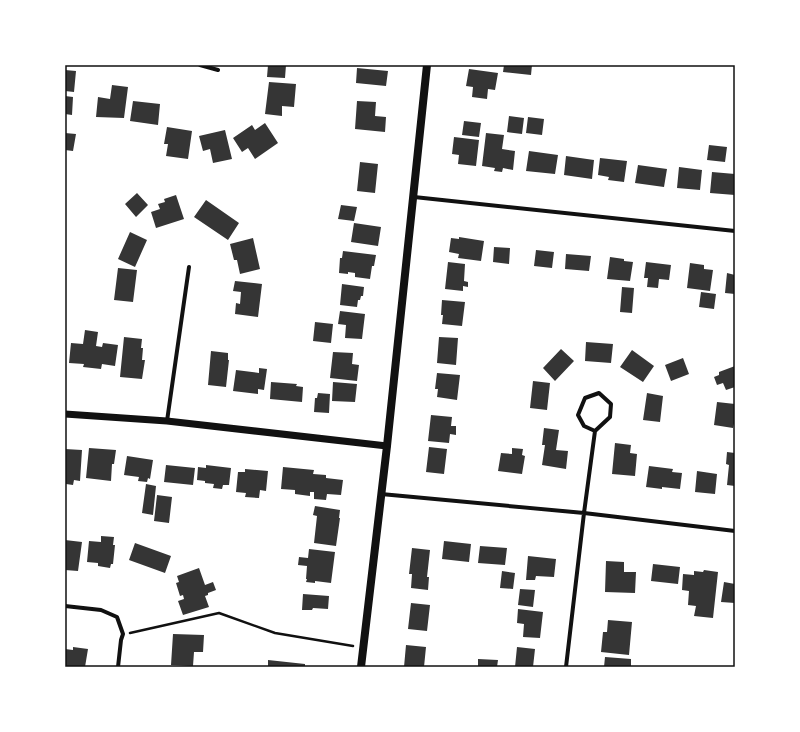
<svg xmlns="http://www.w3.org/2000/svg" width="800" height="732" viewBox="0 0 800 732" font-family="'Zilla Slab',serif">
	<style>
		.building { fill: #353535 }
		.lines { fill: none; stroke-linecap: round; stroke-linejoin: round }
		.path { stroke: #111; stroke-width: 2.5 }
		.minor { stroke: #111; stroke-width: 4 }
		.tertiary { stroke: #111; stroke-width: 7 }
		.secondary { stroke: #111; stroke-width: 8 }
		.neatline { fill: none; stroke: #111; stroke-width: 1.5 }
	</style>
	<rect width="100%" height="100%" fill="#fff"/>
	<path class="building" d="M268,65H286L285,78L267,77Z
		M504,65H532L531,75L503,72Z
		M357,68L388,71L386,86L356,83Z
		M469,69L498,73L495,90L488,89L487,99L472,97L473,87L466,86Z
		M65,70L76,71L74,92L65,91Z
		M269,82L296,84L294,107L282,106V116L265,114Z
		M112,85L128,87L124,118L96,117L98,97L110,99Z
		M65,96L73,97L72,115L65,114Z
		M133,101L160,104L158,125L130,121Z
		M357,101L376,102L375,116L386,117L385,132L355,129Z
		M509,116L524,118L522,134L507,132Z
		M528,117L544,119L542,135L526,133Z
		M464,121L481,123L479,137L462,135Z
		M265,123L278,143L255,159L248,148L242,152L233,138L252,125L255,130Z
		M167,127L192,131L188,159L166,156L168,144H164Z
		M225,130L232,159L213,163L210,149L203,151L199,136Z
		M65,133L76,134L73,151L65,150Z
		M486,133L504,135L502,149L515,151L513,170L503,168L502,172L494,171L495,168L482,166Z
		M454,137L479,140L476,166L458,164L459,155L452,154Z
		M709,145L727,147L725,162L707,160Z
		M529,151L558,155L555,174L526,171Z
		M566,156L594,160L592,179L564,175Z
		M600,158L627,161L624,182L608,180L609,177L598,175Z
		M360,162L378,164L375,193L357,191Z
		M638,165L667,169L664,187L635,183Z
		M679,167L702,170L700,190L677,188Z
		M712,172L735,174V195L710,193Z
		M137,193L148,205L136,217L125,204Z
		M176,195L184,219L156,228L151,212L160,209L158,204L165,202L164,199Z
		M206,200L239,223L228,240L194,217Z
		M341,205L357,207L354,221L338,219Z
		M354,223L381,227L378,246L351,242Z
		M130,232L147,240L135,267L118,259Z
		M459,237L484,241L481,261L458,258L459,254L449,252L451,238L459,239Z
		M253,238L260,269L240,274L237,260H234L230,244Z
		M494,247L510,248L509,264L493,262Z
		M536,250L554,252L552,268L534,266Z
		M343,251L376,255L374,266H372L370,279L355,277V273L348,272V274L339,273L340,258H342Z
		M566,254L591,256L589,271L565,269Z
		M610,257L624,259V261L633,262L630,281L607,279Z
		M448,262L465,264L464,281L468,282V287L463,286V291L445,289Z
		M646,262L671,265L669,280L659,279L658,288L647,287L648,278H644Z
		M690,263L704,265V269L713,270L710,291L687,288Z
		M118,268L137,270L133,302L114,300Z
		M727,273L735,275V294L725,293Z
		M235,281L262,284L258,317L235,314L236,303L240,304L241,292L233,291Z
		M342,284L364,287L363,296H361L360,300H358L357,307L340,305Z
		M622,287L634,288L632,313L620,312Z
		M701,292L716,294L714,309L699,307Z
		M442,300L465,302L462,326L442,324L443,315H441Z
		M340,311L365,314L362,339L345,338L346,325L338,324Z
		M315,322L333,324L331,343L313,341Z
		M85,330L98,332L96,346L102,347L103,343L118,345L115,366L102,364L101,369L83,367L84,364L69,363L71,343L83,344Z
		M124,337L142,339L141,348H143L142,360H145L142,379L120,377Z
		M439,337L458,338L456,365L437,363Z
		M586,342L613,344L611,363L585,361Z
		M561,349L574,361L555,381L543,368Z
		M632,350L654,366L643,382L620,367Z
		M211,351L228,353V360H229L226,387L208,385Z
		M333,352L353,353L352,364L359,365L357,381L330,378Z
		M683,358L689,374L671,381L665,365Z
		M735,366V387L726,390L723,383L717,385L714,377L719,375V372Z
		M259,368L267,369L264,390L258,389V394L233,391L236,370L259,373Z
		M437,373L460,375L457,400L437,397L438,389H435Z
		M533,381L550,383L547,410L530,408Z
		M271,382L297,384L296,386L303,387L302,402L270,399Z
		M333,382L357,384L355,402L332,401Z
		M318,393L330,394L329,413L314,412L315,398H317Z
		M647,393L663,396L660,422L643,420Z
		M717,402L735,404V419L733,428L714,425Z
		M431,415L452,417L451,426H456V435L450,434L449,443L428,441Z
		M544,428L559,430L556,450L568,451L566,469L542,465L545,445H542Z
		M615,443L631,445L630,453L637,454L635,476L612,474Z
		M429,447L447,449L444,474L426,472Z
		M89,448L116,450L114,464H112L111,481L86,478Z
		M512,448L523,449L522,455L525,456L522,474L498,471L501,453L512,454Z
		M65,449L82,450L80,481L74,480L73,485L66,484V480H65Z
		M727,452L735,453V486L727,485L729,465L726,464Z
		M127,456L153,460L150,479L148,478L147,482L138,481L139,477L124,475Z
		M166,465L195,468L193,485L164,482Z
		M206,465L231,468L229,485H223L222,489L213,488L214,484L205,483V481L197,480L198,467L206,468Z
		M649,466L673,469L672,472L682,473L680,489L662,487V489L646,487Z
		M283,467L314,470L313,474L326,475V478L343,480L341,495L327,494L326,500L314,499V492H310V496L295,494V490L281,489Z
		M245,469L268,471L266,491L260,490L259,498L245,497L246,493L236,492L238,472H245Z
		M697,471L717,474L715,494L695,492Z
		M146,484L156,486L153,515L142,513Z
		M157,495L172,497L169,523L154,521Z
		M315,506L340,510L339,518H340L336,546L314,543L317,516L313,515Z
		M101,536L114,537L113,545H115L113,564H111L110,568L98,566V563L87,562L89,541L101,542Z
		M65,540L82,542L78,571L65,570Z
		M444,541L471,544L469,562L442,559Z
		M135,543L171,556L165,573L129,560Z
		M480,546L507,548L505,565L478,563Z
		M412,548L430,550L427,577H429L428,590L411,588L412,574H409Z
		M309,549L335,552L331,583L315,581V583L306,582L307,579H306L307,566L298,565L299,557L308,558Z
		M528,556L556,559L554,577L536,576L535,580H526Z
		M606,561L624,562V572H636L635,593L605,592Z
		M653,564L680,567L678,584L651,581Z
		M199,568L205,585L213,582L216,590L208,593V595L205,596L209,607L183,615L178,601L184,599L183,595L180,596L176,583L179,582L177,576Z
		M704,570L718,572L713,618L694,616L696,606L688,605L689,591L682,590L683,574L694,575V571L703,572Z
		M502,571L515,573L513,589L500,588Z
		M724,582L735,584V603L721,602Z
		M520,589L535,590L533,607L518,605Z
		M303,594L329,596L328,609L313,608L312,610H302Z
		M411,603L430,605L427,631L408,629Z
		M518,609L543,612L540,638L523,637L524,624L517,623Z
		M608,620L632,622L629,655L601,652L603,632H607Z
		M173,634L204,635L203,652H194L193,666L171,665Z
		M406,645L426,647L424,667H404Z
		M73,647L88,649L85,667H65V649L73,650Z
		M517,647L535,649L533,667H515Z
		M605,657L631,659V667H604Z
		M478,659L498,660L497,667H478Z
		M268,660L305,664V667H268Z"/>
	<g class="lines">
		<path class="path" d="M130,633L219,613L275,633L353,646"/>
		<path class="minor" d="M200,65L218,70
			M414,197L735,231
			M167,421L189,267
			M381,494L584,513L735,531
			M65,606L101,610L117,617L123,634L121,640L118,667
			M566,667L584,513L595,431L610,417L611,404L599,393L585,398L578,415L584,426L595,431"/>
		<path class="tertiary" d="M65,414L167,421L387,446"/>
		<path class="secondary" d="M361,667L387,446L427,65"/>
	</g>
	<rect width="800" height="732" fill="none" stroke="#ffffff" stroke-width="132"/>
	<rect x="66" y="66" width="668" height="600" class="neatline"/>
</svg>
